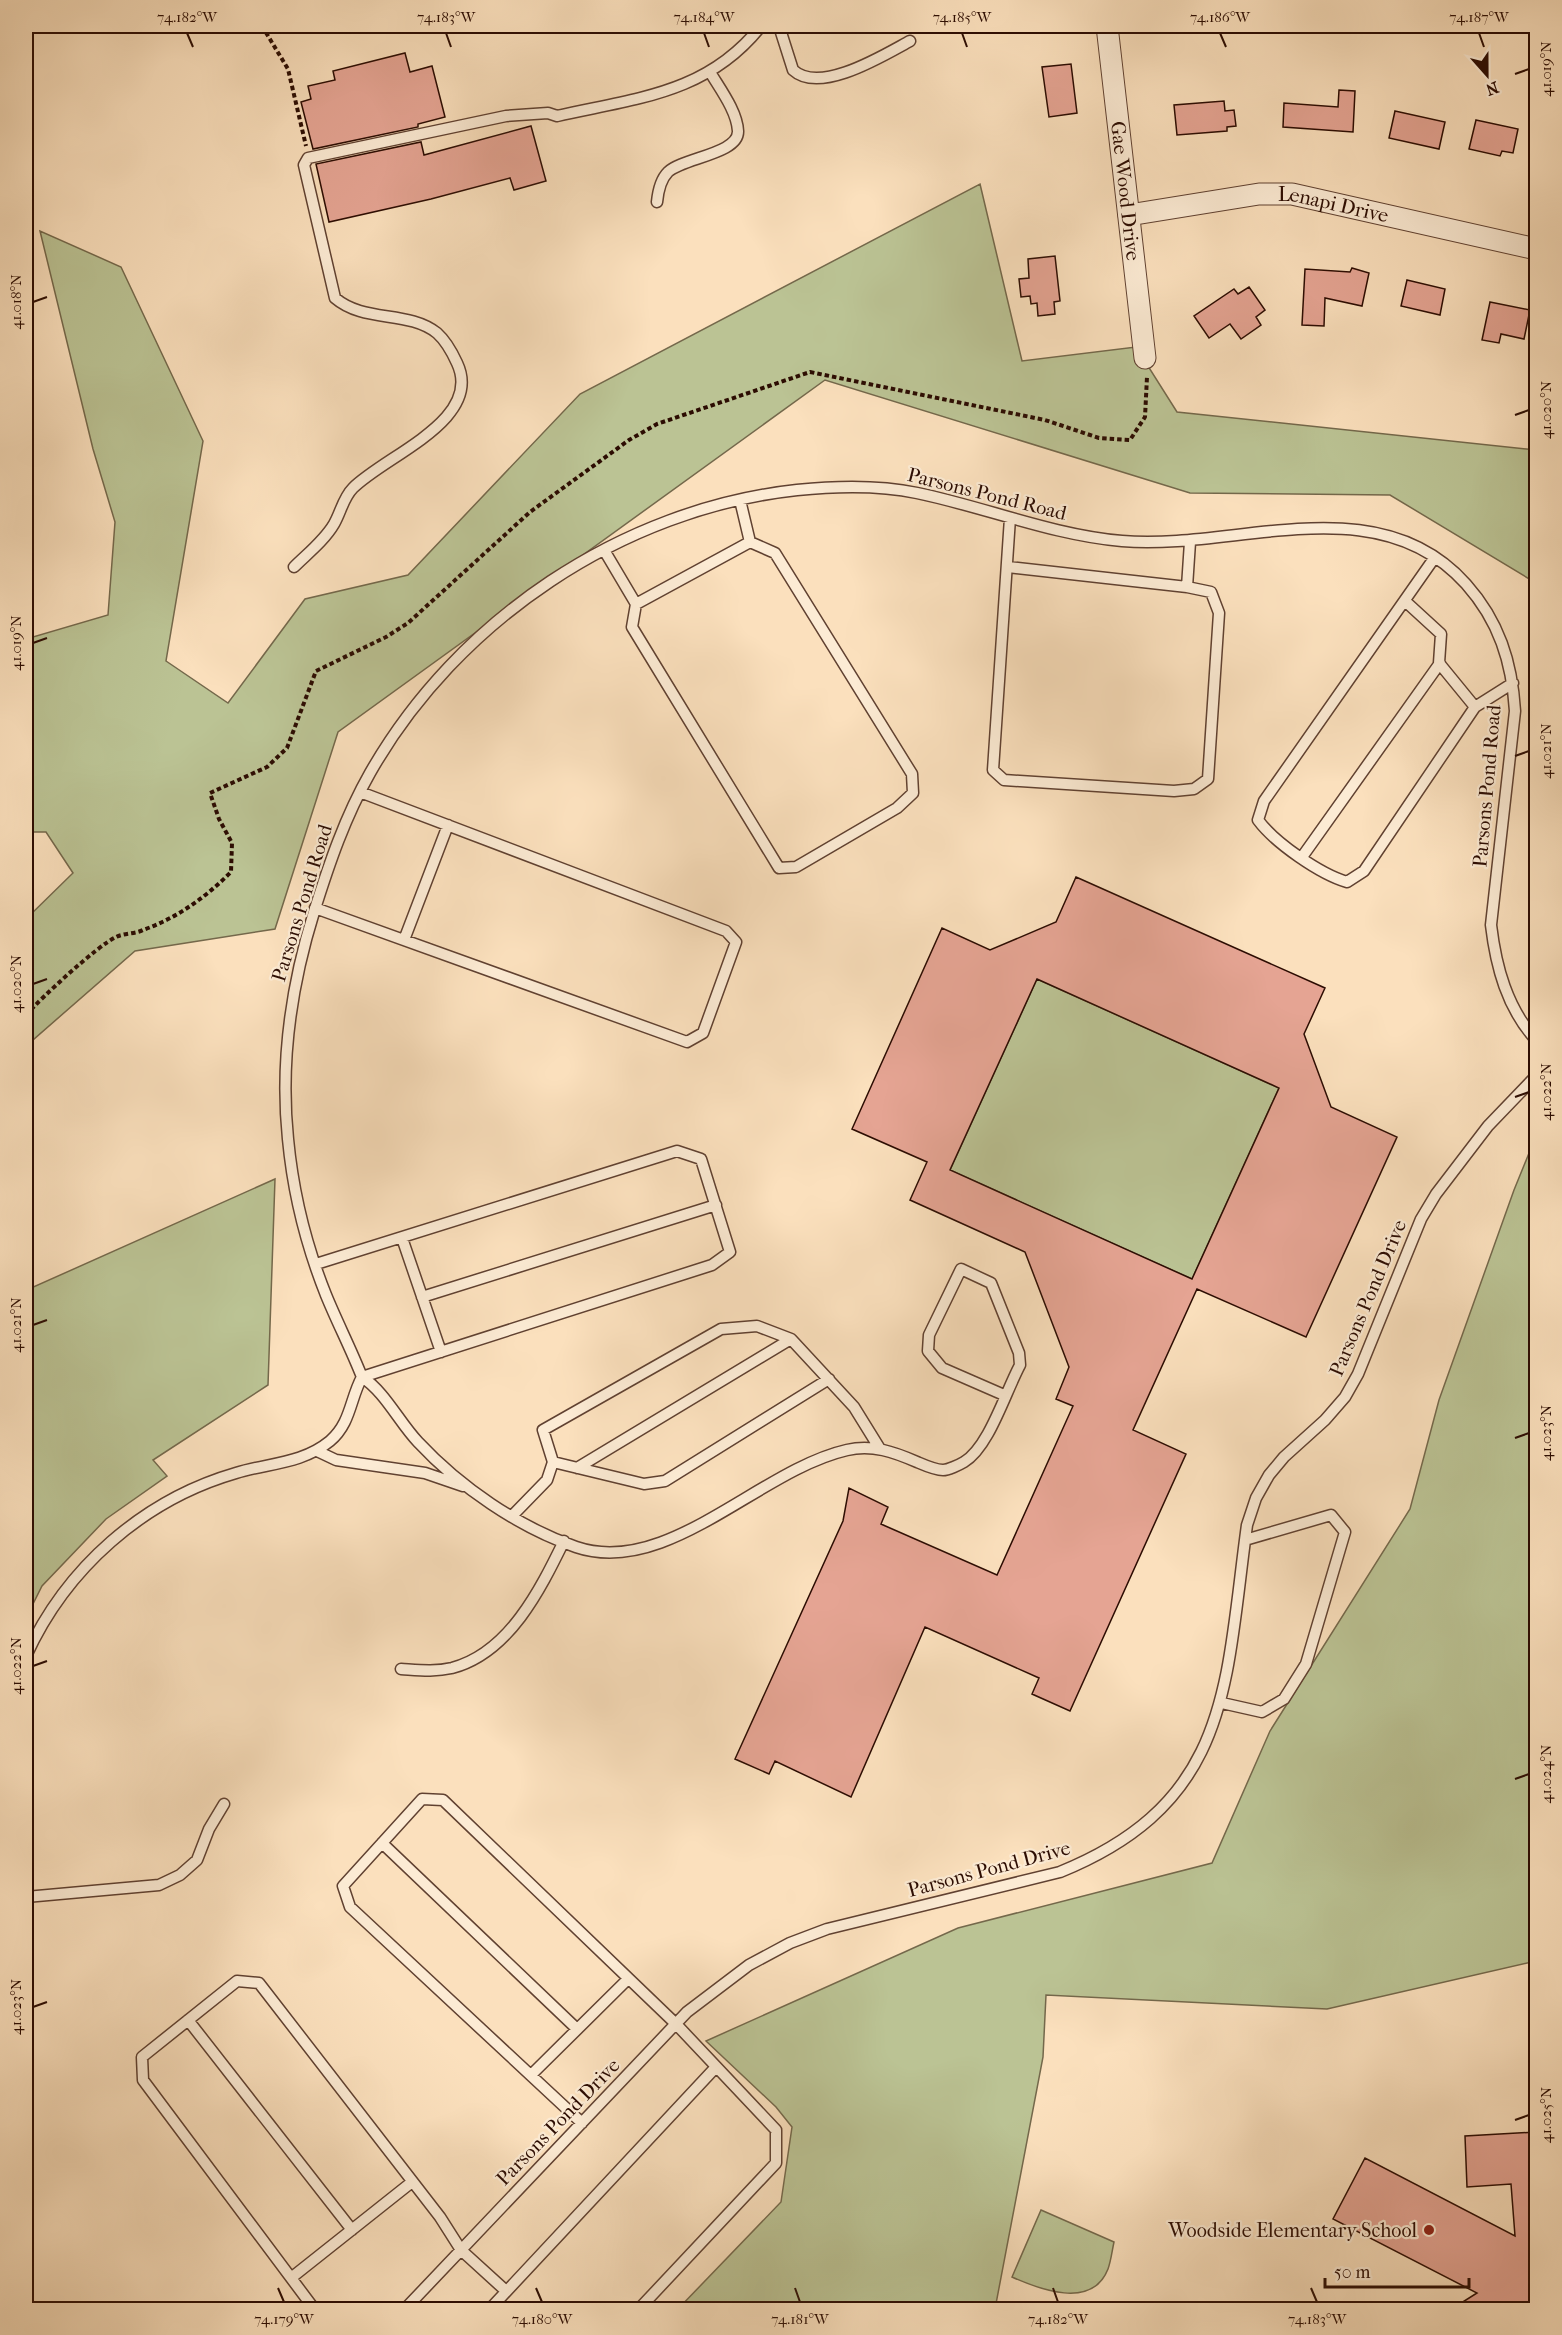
<svg xmlns="http://www.w3.org/2000/svg" width="1562" height="2335" viewBox="0 0 1562 2335" font-family="'IM FELL French Canon',serif">
	<style>
		.green { fill: #bbc394; stroke: #74684b; stroke-width: 1.5 }
		.building { fill: #e5a493; stroke: #2c0c02; stroke-width: 1.5; fill-rule: evenodd }
		.lines { fill: none; stroke-linecap: round; stroke-linejoin: round }
		.lane-casing { stroke: #604131; stroke-width: 13 }
		.street-casing { stroke: #604131; stroke-width: 23 }
		.path { stroke: #2c0c02; stroke-width: 4; stroke-dasharray: 4.5 3; stroke-linecap: butt }
		.lane { stroke: #fcebd4; stroke-width: 10 }
		.street { stroke: #fcebd4; stroke-width: 21 }
		.ticks { fill: none; stroke: #2c0c02; stroke-width: 2 }
		.poi-dot { fill: #8f2418; stroke: #fcebd4; stroke-width: 2 }
		.labels { text-anchor: middle; dominant-baseline: central; stroke-width: 4.5; stroke-linejoin: round; paint-order: stroke }
		.street-label { font-size: 20px; fill: #2c0c02; stroke: #fcebd4 }
		.poi-label { font-size: 20px; fill: #2c0c02; stroke: #fcebd4; text-anchor: end }
		.neatline { fill: none; stroke: #2c0c02; stroke-width: 2 }
		.ticks-label { font-size: 15px; text-anchor: middle; fill: #2c0c02 }
	</style>
	<rect width="100%" height="100%" fill="#fbe0bd"/>
	<filter id="stains"><feTurbulence type="fractalNoise" baseFrequency=".00333" numOctaves="4"/><feColorMatrix values="0 0 0 0 .2 0 0 0 0 .09 0 0 0 0 .02 0 0 0 .5 -.17"/></filter>
	<radialGradient id="worn" r=".72"><stop offset=".6" stop-color="#630" stop-opacity="0"/><stop offset="1" stop-color="#630" stop-opacity=".3"/></radialGradient>
	<path class="green" d="M980,184L1022,361L1136,347L1177,412L1536,450V583L1390,495L1190,493L825,380L338,732L275,929L135,951L26,1046V919L73,873L46,832H26V639L108,615L115,522L93,449L40,231L121,267L203,441L166,661L228,703L305,599L408,575L580,394Z
		M1037,979L1279,1088L1192,1279L950,1170Z
		M1536,1136V1961L1327,2009L1046,1995L1043,2057L995,2309L677,2310L781,2202L792,2127L776,2107L706,2041L958,1928L1212,1863L1270,1731L1410,1509L1439,1400L1514,1190Z
		M275,1179L268,1385L153,1460L167,1476L106,1519L42,1586L26,1618V1288L29,1289Z
		M1041,2210L1114,2242C1112,2251 1111,2261 1108,2269C1092,2310 1039,2289 1012,2277Z"/>
	<path class="building" d="M405,53L410,72L432,66L445,117L418,124V127L313,149L301,102L311,99L308,86L335,80L333,71Z
		M1071,64L1077,113L1049,117L1042,67Z
		M1339,90L1355,91L1353,132L1283,127L1284,103L1338,107Z
		M1224,101L1225,111L1234,110L1236,126L1227,127V131L1177,135L1174,105Z
		M1395,111L1445,122L1439,149L1389,138Z
		M1476,120L1518,129L1513,153L1502,151L1500,156L1469,149Z
		M531,126L546,181L514,190L510,178L431,199L329,222L316,164L421,142L424,155Z
		M1055,256L1060,301L1054,302L1055,314L1038,316L1037,303L1031,304L1030,296L1021,297L1019,279L1029,278L1028,259Z
		M1352,268L1369,273L1362,306L1325,298L1324,326L1302,325L1305,269L1350,272Z
		M1407,280L1445,289L1440,315L1401,306Z
		M1249,287L1265,310L1256,317L1261,325L1241,339L1230,324L1209,338L1194,316L1234,289L1238,294Z
		M1490,302L1530,310L1524,339L1501,334L1499,343L1482,340Z
		M1076,877L1325,988L1304,1034L1331,1107L1397,1137L1306,1337L1197,1289L1133,1430L1186,1454L1070,1711L1032,1694L1039,1678L925,1627L851,1797L775,1761L769,1774L735,1759L843,1521L849,1488L888,1507L881,1524L997,1575L1073,1406L1056,1399L1069,1367L1025,1252L910,1200L927,1162L852,1129L942,928L990,950L1056,922ZM1037,979L1279,1088L1192,1279L950,1170Z
		M1536,2132V2310H1450L1477,2293L1333,2219L1365,2158L1515,2236L1511,2184L1467,2187L1465,2136Z"/>
	<g class="lines">
		<g class="lane-casing">
			<path id="lane" d="M779,26L793,70C820,95 884,55 910,41
				M657,202C658,192 660,180 668,172C682,158 739,154 738,131C737,111 720,89 710,72
				M740,500L750,542
				M1010,518L993,770L1004,780L1174,791L1194,789L1208,779L1219,613L1211,592L1187,587L1190,542
				M604,550L636,604L632,627L779,868L796,867L897,808L913,793L912,774L775,553L750,542
				M1435,557L1264,801L1258,820C1275,843 1320,874 1347,882L1364,871L1475,707L1513,683
				M294,567C307,554 324,541 334,524C341,512 343,498 353,488C386,455 484,420 457,363C452,352 446,341 437,333C408,310 364,323 335,298L304,165L308,158L506,116L548,113L557,116C636,98 707,94 761,26
				M1008,567L1187,587
				M1405,601L1441,634L1439,663L1475,707
				M636,604L750,542
				M1302,857L1440,663
				M315,908L687,1042L703,1033L736,942L726,931L360,792
				M404,940L448,825
				M402,1238L441,1352
				M316,1264L677,1151L701,1159L730,1252L712,1265L362,1377
				M422,1297L716,1205
				M362,1377C385,1392 399,1422 418,1442C460,1487 518,1527 576,1547C667,1578 759,1470 847,1450C872,1444 894,1452 917,1462C924,1465 935,1470 943,1470C948,1470 959,1465 964,1462C989,1447 1005,1393 1020,1365L1019,1353L991,1283L961,1269L929,1335L928,1351L942,1368L1004,1395
				M317,1451L336,1460L425,1473L463,1486
				M553,1462L644,1484L665,1481L829,1379
				M577,1468L791,1339
				M512,1516L547,1480L553,1462L543,1430L721,1329L757,1326L791,1339L854,1407L880,1449
				M26,1656C66,1568 143,1500 236,1473C268,1463 302,1464 330,1441C351,1423 350,1399 362,1377C351,1349 337,1322 326,1295C306,1245 293,1192 288,1139C280,1062 291,986 314,912C329,864 345,817 370,773C457,620 622,509 797,490C836,486 879,485 917,493C985,507 1052,535 1122,541C1235,551 1377,484 1466,584C1499,621 1512,662 1515,711L1491,925C1496,967 1507,1008 1536,1040
				M401,1669C418,1670 435,1672 452,1668C509,1653 540,1590 564,1541
				M1222,1703L1262,1712L1284,1699L1306,1664L1345,1532L1331,1515L1245,1540
				M382,1843L577,2029
				M26,1897L159,1885L180,1875L197,1860L209,1829L224,1804
				M188,2020L352,2230
				M531,2075L628,1979
				M582,2123L350,1907L343,1886L422,1799L443,1800L676,2024L776,2130V2163L638,2310
				M291,2278L412,2182
				M315,2310L143,2080L142,2057L237,1981L259,1983L440,2217L461,2250L506,2291
				M404,2310L687,2012L749,1965L790,1943L827,1929L1060,1872C1232,1802 1225,1685 1247,1525L1256,1498L1269,1475L1284,1457L1325,1420L1345,1397L1358,1374L1421,1219L1436,1194L1488,1126L1536,1076
				M489,2310L716,2067"/>
		</g>
		<g class="street-casing">
			<g id="street">
				<path id="s1" d="M1107,26L1145,358"/>
				<path id="s2" d="M1129,215L1259,194H1292L1536,249"/>
			</g>
		</g>
		<path class="path" d="M262,26L288,69L306,146
			M26,1015C41,998 97,946 116,937C124,933 135,934 143,930C177,918 206,897 231,872L232,843L219,819L210,793L267,767L287,748L316,671L386,637L408,623L530,512L629,440L657,424L810,372L1045,420L1099,438L1130,440L1145,417L1147,377"/>
		<use href="#lane" class="lane"/>
		<use href="#street" class="street"/>
	</g>
	<path class="ticks" d="M187,33L193,47M446,33L451,47M704,33L709,47M962,33L967,47M1220,33L1226,47M1479,33L1484,47M1515,74L1529,69M33,302L47,297M1515,415L1529,410M33,643L47,638M1515,756L1529,751M33,984L47,979M1515,1097L1529,1092M33,1325L47,1320M1515,1438L1529,1433M33,1666L47,1661M1515,1779L1529,1774M33,2007L47,2002M1515,2120L1529,2115M278,2288L284,2302M536,2288L542,2302M795,2288L800,2302M1053,2288L1058,2302M1311,2288L1317,2302"/>
	<circle class="poi-dot" cx="1429" cy="2230" r="6"/>
	<g class="labels">
		<g class="street-label">
			<text stroke="none"><textPath href="#s1" startOffset="166">Gae Wood Drive</textPath></text>
			<text stroke="none"><textPath href="#s2" startOffset="207">Lenapi Drive</textPath></text>
			<text transform="translate(987 494) rotate(14)">Parsons Pond Road</text>
			<text transform="translate(1487 786) rotate(-85)">Parsons Pond Road</text>
			<text transform="translate(302 903) rotate(-73)">Parsons Pond Road</text>
			<text transform="translate(1368 1298) rotate(-67)">Parsons Pond Drive</text>
			<text transform="translate(989 1869) rotate(-15)">Parsons Pond Drive</text>
			<text transform="translate(558 2122) rotate(-46)">Parsons Pond Drive</text>
		</g>
		<g class="poi-label">
			<text x="1417" y="2230">Woodside Elementary School</text>
		</g>
	</g>
	<rect width="1562" height="2335" fill="none" stroke="#fbe0bd" stroke-width="66"/>
	<g transform="translate(1487 75) rotate(159)" stroke="#fcebd4" stroke-width="4.5" paint-order="stroke">
	<path d="M0-4.5L10 22L0 15L-10 22Z" fill="#2c0c02"/>
	<text y="-9" font-size="16" font-weight="bold" text-anchor="middle" fill="#2c0c02">N</text>
	</g>
	<path d="M1325 2278v9h144v-9" fill="none" stroke="#2c0c02" stroke-width="3"/>
	<text x="1334" y="2278" font-size="18" fill="#2c0c02" stroke="#fcebd4" stroke-width="4.5" paint-order="stroke">50 m</text>
	<rect x="33" y="33" width="1496" height="2269" class="neatline"/>
	<g class="ticks-label">
		<text x="187" y="22">74.182°W</text>
		<text x="446" y="22">74.183°W</text>
		<text x="704" y="22">74.184°W</text>
		<text x="962" y="22">74.185°W</text>
		<text x="1220" y="22">74.186°W</text>
		<text x="1479" y="22">74.187°W</text>
		<text transform="translate(1546 69) rotate(-90)" y="5">41.019°N</text>
		<text transform="translate(16 302) rotate(-90)" y="5">41.018°N</text>
		<text transform="translate(1546 410) rotate(-90)" y="5">41.020°N</text>
		<text transform="translate(16 643) rotate(-90)" y="5">41.019°N</text>
		<text transform="translate(1546 751) rotate(-90)" y="5">41.021°N</text>
		<text transform="translate(16 984) rotate(-90)" y="5">41.020°N</text>
		<text transform="translate(1546 1092) rotate(-90)" y="5">41.022°N</text>
		<text transform="translate(16 1325) rotate(-90)" y="5">41.021°N</text>
		<text transform="translate(1546 1433) rotate(-90)" y="5">41.023°N</text>
		<text transform="translate(16 1666) rotate(-90)" y="5">41.022°N</text>
		<text transform="translate(1546 1774) rotate(-90)" y="5">41.024°N</text>
		<text transform="translate(16 2007) rotate(-90)" y="5">41.023°N</text>
		<text transform="translate(1546 2115) rotate(-90)" y="5">41.025°N</text>
		<text x="284" y="2324">74.179°W</text>
		<text x="542" y="2324">74.180°W</text>
		<text x="800" y="2324">74.181°W</text>
		<text x="1058" y="2324">74.182°W</text>
		<text x="1317" y="2324">74.183°W</text>
	</g>
	<rect width="100%" height="100%" filter="url(#stains)"/>
	<rect width="100%" height="100%" fill="url(#worn)"/>
</svg>
